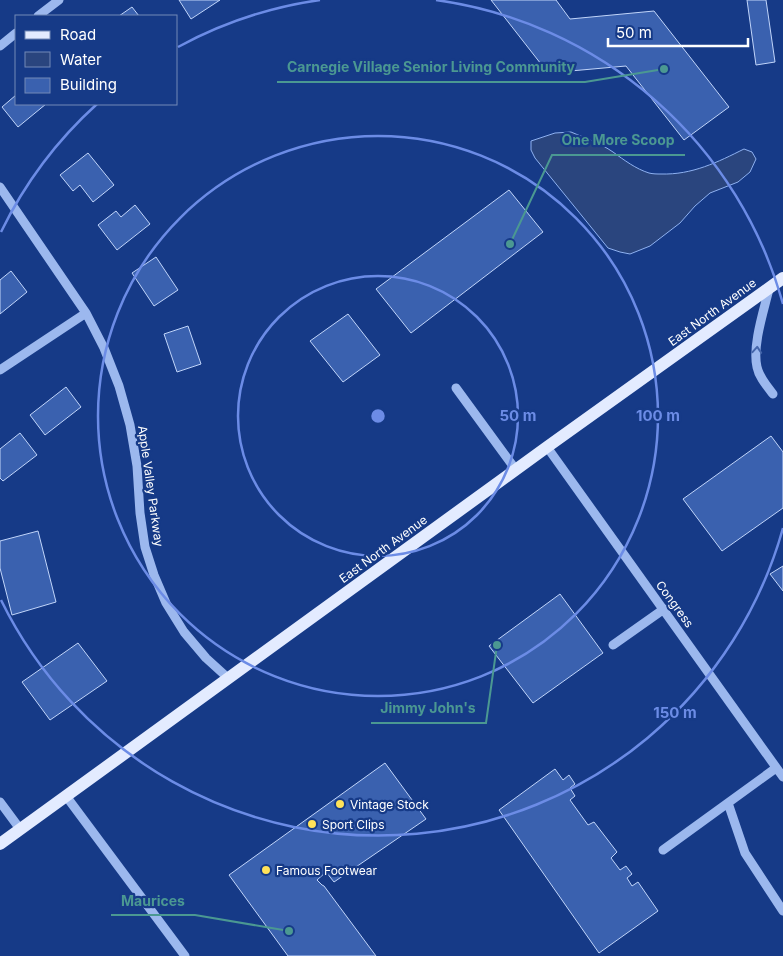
<svg xmlns="http://www.w3.org/2000/svg" width="783" height="956" viewBox="0 0 783 956" font-family="Inter,sans-serif">
	<style>
		.water { fill: #2a457e; stroke: #8eb1f1 }
		.building { fill: #3a61af; stroke: #c1d5fa }
		.lines { fill: none; stroke-linecap: round; stroke-linejoin: round }
		.minor { stroke: #9cb8ee; stroke-width: 9 }
		.major { stroke: #e3ebff; stroke-width: 12 }
		.oneway { stroke: #4566ab }
		.ring { fill: none; stroke: #6c8ce6; stroke-width: 2.5 }
		.poi-dot { fill: #ffe259; stroke: #163a87; stroke-width: 2 }
		.labels { text-anchor: middle; dominant-baseline: central; stroke-width: 4.5; stroke-linejoin: round; paint-order: stroke }
		.street-label { font-size: 12px; fill: #fff; stroke: #163a87 }
		.poi-label { font-size: 12px; fill: #fff; stroke: #163a87; text-anchor: start }
		.centre { fill: #6c8ce6; stroke: #163a87; stroke-width: 2.5 }
		.ring-label { font-size: 15px; text-anchor: middle; font-weight: bold; fill: #6c8ce6; stroke: #163a87; stroke-width: 4.5; stroke-linejoin: round; paint-order: stroke }
		.leader { fill: none; stroke: #4b9892; stroke-width: 2 }
		.callout-dot { fill: #4b9892; stroke: #163a87; stroke-width: 2 }
		.callout-label { font-size: 14px; text-anchor: middle; font-weight: bold; fill: #4b9892; stroke: #163a87; stroke-width: 4.5; stroke-linejoin: round; paint-order: stroke }
	</style>
	<rect width="100%" height="100%" fill="#163a87"/>
	<path class="water" d="M571,132C585,138 600,143 613,152C624,160 636,169 649,173C653,174 657,174 661,174C692,175 718,162 744,149L752,152L756,159L750,172L738,182L710,193L695,206L680,223L650,246L630,254L620,252L608,248L535,158L531,150V141L555,133Z"/>
	<path class="building" d="M179,0H220L191,19Z
		M491,0H556L570,19L654,11L729,107L684,140L626,66L548,73Z
		M747,0H766L775,62L756,65Z
		M132,7L139,16H119Z
		M16,95V104H46L18,127L2,107Z
		M88,153L114,185L93,202L80,185L73,191L60,175Z
		M509,190L543,232L411,333L376,289Z
		M135,205L150,224L117,250L98,225L116,211L121,217Z
		M156,257L178,290L154,306L132,273Z
		M11,271L27,292L0,314V280Z
		M348,314L380,355L343,382L310,341Z
		M188,326L201,364L177,372L164,334Z
		M66,387L81,407L45,435L30,415Z
		M20,433L37,455L3,481L0,478V449Z
		M771,436L783,452V508L722,551L683,499Z
		M38,531L56,602L12,615L0,568V541Z
		M783,566V591L770,574Z
		M560,594L603,653L533,703L489,646Z
		M78,643L107,681L50,720L22,682Z
		M385,763L426,819L334,882L326,872L317,880L322,885L324,886L376,956H288L229,875Z
		M555,769L563,780L569,775L575,784L570,788L575,796L570,800L588,825L594,822L617,852L611,858L620,870L626,866L632,874L627,878L632,886L638,882L658,911L599,953L499,810Z"/>
	<g class="lines">
		<path class="minor" d="M38,16L59,0
			M0,46L16,33
			M0,187L86,313L104,348L119,386L130,425L137,466L140,513L145,547L154,575L166,603L184,632L206,658L228,678
			M769,289C764,310 752,346 757,367C759,377 766,385 773,394
			M0,370L86,313
			M456,388L516,470
			M547,447L783,777
			M613,645L664,609
			M66,796L185,956
			M0,802L20,829
			M728,803L745,853L783,911
			M663,850L776,768"/>
		<path class="major" d="M0,844L547,447L783,278"/>
	</g>
	<defs><path id="oneway-chevron" d="M-2-3.5L2.5 0L-2 3.5" fill="none" stroke-width="1.6" stroke-linecap="round" stroke-linejoin="round" transform="scale(1.25)"/></defs>
	<use class="oneway" href="#oneway-chevron" transform="translate(757 350) rotate(-86)"/>
	<g class="ring">
		<circle cx="378" cy="416" r="140"/>
		<circle cx="378" cy="416" r="280"/>
		<path d="M783 528A420 420 0 0 1 1 600M1 232A420 420 0 0 1 97 104M178 47A420 420 0 0 1 320 0M436 0A420 420 0 0 1 783 304"/>
	</g>
	<g class="poi-dot">
		<circle cx="340" cy="804" r="5"/>
		<circle cx="312" cy="824" r="5"/>
		<circle cx="266" cy="870" r="5"/>
	</g>
	<g class="labels">
		<g class="street-label">
			<text transform="translate(712 312) rotate(-36)">East North Avenue</text>
			<text transform="translate(151 486) rotate(82)">Apple Valley Parkway</text>
			<text transform="translate(383 549) rotate(-36)">East North Avenue</text>
			<text transform="translate(675 604) rotate(54)">Congress</text>
		</g>
		<g class="poi-label">
			<text x="350" y="804">Vintage Stock</text>
			<text x="322" y="824">Sport Clips</text>
			<text x="276" y="870">Famous Footwear</text>
		</g>
	</g>
	<circle cx="378" cy="416" r="8" class="centre"/>
	<g class="ring-label">
		<text x="518" y="421">50 m</text>
		<text x="658" y="421">100 m</text>
		<text x="675" y="718">150 m</text>
	</g>
	<path class="leader" d="M664 69L585 82H277M510 244L552 155H685M497 645L486 723H371M289 931L195 915H111"/>
	<g class="callout-dot">
		<circle cx="664" cy="69" r="5"/>
		<circle cx="510" cy="244" r="5"/>
		<circle cx="497" cy="645" r="5"/>
		<circle cx="289" cy="931" r="5"/>
	</g>
	<g class="callout-label">
		<text x="431" y="72">Carnegie Village Senior Living Community</text>
		<text x="618" y="145">One More Scoop</text>
		<text x="428" y="713">Jimmy John's</text>
		<text x="153" y="906">Maurices</text>
	</g>
	<rect x="15" y="15" width="162" height="90" fill="#163a87" stroke="#7389b7"/>
	<rect x="25" y="31" width="25" height="8" fill="#e3ebff" stroke="#7389b7"/>
	<text x="60" y="40" font-size="15" fill="#ffffff">Road</text>
	<rect x="25" y="52" width="25" height="15" fill="#2a457e" stroke="#7389b7"/>
	<text x="60" y="65" font-size="15" fill="#ffffff">Water</text>
	<rect x="25" y="78" width="25" height="15" fill="#3a61af" stroke="#7389b7"/>
	<text x="60" y="90" font-size="15" fill="#ffffff">Building</text>
	<path d="M608 38v8h140v-8" fill="none" stroke="#ffffff" stroke-width="2.5"/>
	<text x="616" y="38" font-size="15" fill="#ffffff" stroke="#163a87" stroke-width="4" paint-order="stroke">50 m</text>
</svg>
